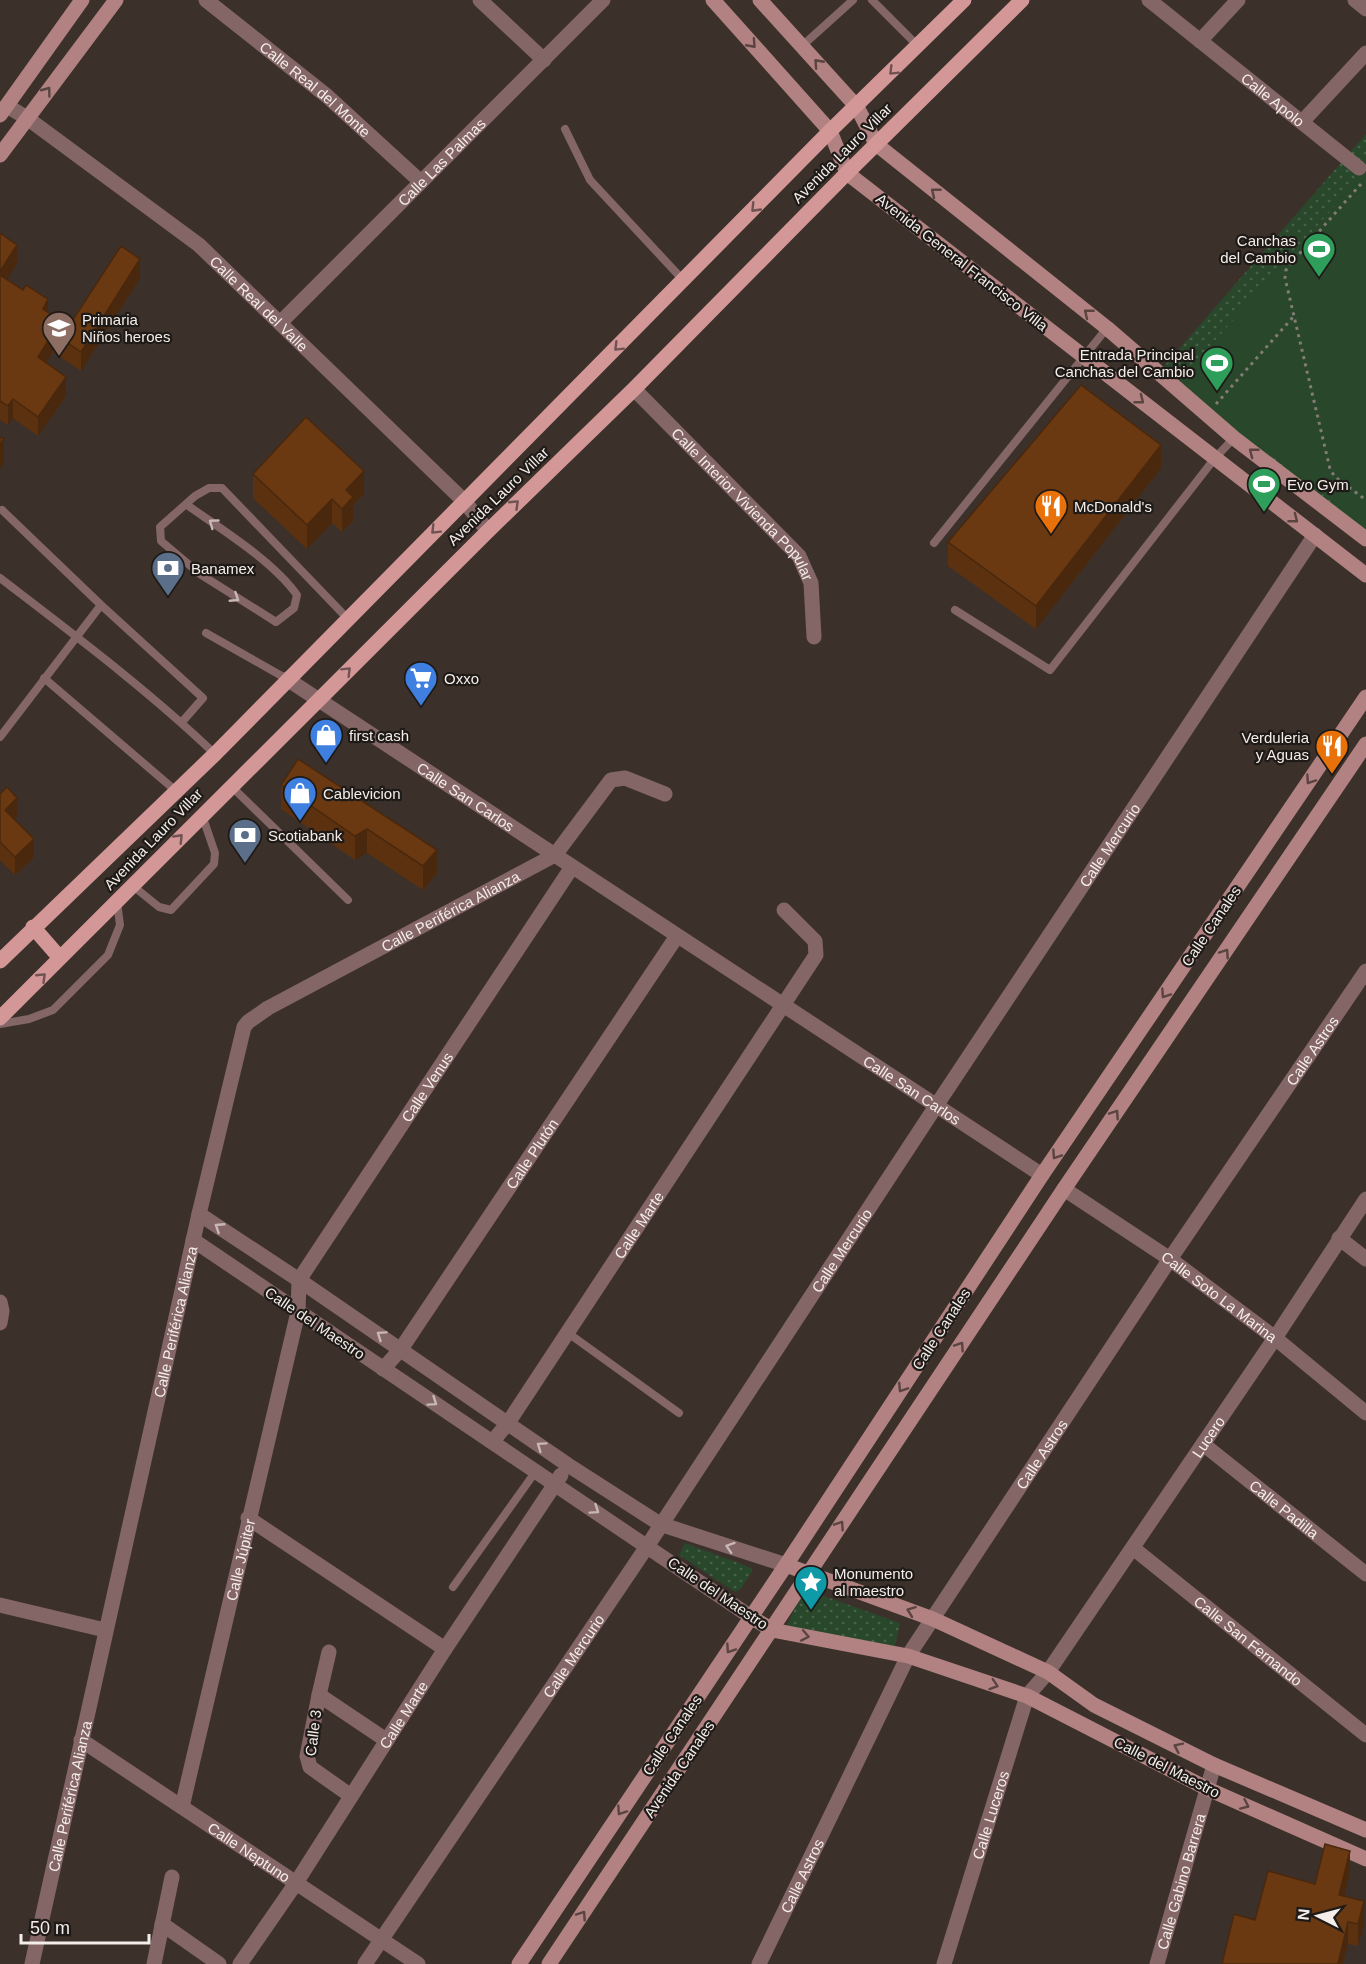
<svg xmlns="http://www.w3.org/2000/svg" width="1366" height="1964" viewBox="0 0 1366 1964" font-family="Helvetica,sans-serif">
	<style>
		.park { fill: url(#park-dots) }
		.pitch { fill: #28472b }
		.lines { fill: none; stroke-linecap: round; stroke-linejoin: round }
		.path { stroke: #837b75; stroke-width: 3; stroke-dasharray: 3 4.5; stroke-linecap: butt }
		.lane { stroke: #846666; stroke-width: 8 }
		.street { stroke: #846666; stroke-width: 15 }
		.secondary { stroke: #b18281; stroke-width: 15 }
		.primary { stroke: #d39797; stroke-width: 15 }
		.wall { fill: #5b310f }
		.shaded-wall { fill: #4a280d }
		.building { fill: #6a3912; stroke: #4a280d; stroke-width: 1.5 }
		.oneway { stroke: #594441 }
		.oneway2 { stroke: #6f5251 }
		.oneway3 { stroke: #c7b7b5 }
		.labels { text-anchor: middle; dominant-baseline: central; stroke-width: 4.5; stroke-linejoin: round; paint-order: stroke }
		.street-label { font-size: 15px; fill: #f4ede9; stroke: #1e1a17 }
		.poi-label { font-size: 15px; fill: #f4ede9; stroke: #1e1a17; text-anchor: start }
	</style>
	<defs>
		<pattern id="park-dots" width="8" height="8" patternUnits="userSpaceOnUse" patternTransform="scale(1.5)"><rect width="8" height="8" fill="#28472b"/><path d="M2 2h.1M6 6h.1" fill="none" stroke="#48624a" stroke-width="1.8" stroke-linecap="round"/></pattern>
	</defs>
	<rect width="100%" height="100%" fill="#3b312a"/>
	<path class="park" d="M1366,134V535L1158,373Z
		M685,1543L749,1567L752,1569V1572L740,1590L735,1592L679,1555Z
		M804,1589L900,1623L895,1646L786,1627Z"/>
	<path class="pitch" d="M1366,171V527L1176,384Z"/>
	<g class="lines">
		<path class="path" d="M1361,184L1292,262L1286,270L1285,278L1330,469L1335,477L1366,500
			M1216,404L1294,316"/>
		<path class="lane" d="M872,0L918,46
			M802,46L853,0
			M565,129L590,180L684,281
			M187,505C221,529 273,561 297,595L294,608L276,622L200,574L161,541L160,527L195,496L209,488H222L347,618
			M2,510L101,605L203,698L182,722
			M934,543L1107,328
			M0,578C73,634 148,690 215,754
			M955,610L1050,670L1215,458L1234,438
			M206,633L287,679
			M44,678L176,791
			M0,737L101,605
			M231,786L348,900
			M133,886L159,907L171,910L214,864L215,853L202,815
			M0,1024L29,1019L53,1010L108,955L120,925L117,902
			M568,1333L679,1413
			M453,1587L536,1471"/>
		<g class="street">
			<path id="s1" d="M206,0L327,96L421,182"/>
			<path d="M480,0L544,60"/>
			<path id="s2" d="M1149,0L1359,168"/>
			<path d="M1355,0L1366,9"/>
			<path d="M1200,41L1238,0"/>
			<path id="s3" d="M7,106L27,118L199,245L464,501L488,531"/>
			<path d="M1302,122L1366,53"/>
			<path id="s4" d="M280,323L603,0"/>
			<path id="s5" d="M634,389L799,556L811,583L814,637"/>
			<path id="s6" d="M287,679L1042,1175"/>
			<path id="s7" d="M1064,1189L1170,1259L1275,1338L1366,1413"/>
			<path d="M199,1214L299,1280L568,1465L660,1524L786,1565"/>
			<path d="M1339,1238L1366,1259"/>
			<path d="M193,1240L751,1617"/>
			<path d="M0,1302L2,1311L0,1323"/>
			<path id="s8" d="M383,1369L401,1349L677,936"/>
			<path id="s9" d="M492,1442L508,1423L816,955L815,941L784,910"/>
			<path id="s10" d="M1203,1444L1366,1574"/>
			<path d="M248,1518L445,1649"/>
			<path id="s11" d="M1133,1548L1366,1735"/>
			<path d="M0,1605L105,1630"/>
			<path d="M319,1695L329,1652"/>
			<path id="s12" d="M81,1740L418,1964"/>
			<path d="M351,1796L310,1767L307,1756L319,1695L386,1740"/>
			<path id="s13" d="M182,1807L298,1312L299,1280L572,867"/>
			<path d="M162,1924L219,1964"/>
			<path id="s14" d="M32,1964L199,1214L244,1027L248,1022L268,1008L555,855L611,780L625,778L665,794"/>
			<path d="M154,1964L172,1877"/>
			<path id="s15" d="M240,1964L296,1883L445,1649L561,1475"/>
			<path id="s16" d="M365,1964L648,1545L936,1106L1315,535"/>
			<path id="s17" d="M759,1964L908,1656L1170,1259L1366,971"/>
			<path id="s18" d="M944,1964L1027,1696L1048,1672L1275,1338L1366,1199"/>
			<path id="s19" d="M1157,1964L1214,1765"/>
		</g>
		<path class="secondary" d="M713,0L830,131L847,173L1366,575
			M760,0L857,107L876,144L1107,328L1234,438L1366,539
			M0,115L82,0
			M0,155L116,0
			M786,1565L933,1619L1048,1672L1094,1705L1214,1765L1366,1830
			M751,1617L772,1630L908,1656L1027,1696L1208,1789L1366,1859
			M519,1964L786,1565L1042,1175L1366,697
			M549,1964L1064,1189L1366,744"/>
		<path class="primary" d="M33,927L60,958
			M0,961L215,754L830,131L964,0
			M0,1018L488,531L634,389L847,173L1022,0"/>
	</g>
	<path class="wall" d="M0,233L17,264L7,279L48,313L69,326L140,278L81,371L53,352L46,363L66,396L38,436L13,418L8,425L0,420Z
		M1161,468L1036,629L948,566V542Z
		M253,474L364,494L353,505V521L342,532L332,523L307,549L253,498Z
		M298,759L437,873L423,890L367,853L355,860L281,809V785Z
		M0,794L17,816L14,819L34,857L15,875L0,860Z
		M1350,1873L1344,1896L1364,1923L1358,1946L1348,1944L1343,1964H1222L1255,1920L1315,1884Z"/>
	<path class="shaded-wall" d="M17,245V264L0,290V271Z
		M140,259V278L81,371V352Z
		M48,299V318L43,309Z
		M53,333V352L38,376V357Z
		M66,377V396L38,436V417Z
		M13,399V418L8,425V406Z
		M4,439V463L0,469V445Z
		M1161,445V468L1036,629V606Z
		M364,471V494L353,505V521L342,532V509L346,490Z
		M332,499V523L307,549V525Z
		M17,798V816L5,828V810Z
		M367,829V853L355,860V836Z
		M34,839V857L15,875V857Z
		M437,850V873L423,890V866Z
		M1350,1851V1873L1339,1917V1895Z
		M1364,1901V1923L1358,1946V1924Z
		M1348,1922V1944L1343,1964H1338Z"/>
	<path class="building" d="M0,233L17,245L0,271Z
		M121,246L140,259L81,352L53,333L38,357L66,377L38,417L13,399L8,406L0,401V275L23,290L26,285L48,299L43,309L69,326Z
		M1081,385L1161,445L1036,606L948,542Z
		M306,417L364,471L346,490L353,497L342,509L332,499L307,525L253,474Z
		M0,437L4,439L0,445Z
		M298,759L437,850L423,866L367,829L355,836L281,785Z
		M7,787L17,798L5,810L34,839L15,857L0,842V794Z
		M1325,1844L1350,1851L1339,1895L1364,1901L1358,1924L1348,1922L1338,1964H1222L1234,1914L1255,1920L1268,1871L1315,1884Z"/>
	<defs><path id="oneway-chevron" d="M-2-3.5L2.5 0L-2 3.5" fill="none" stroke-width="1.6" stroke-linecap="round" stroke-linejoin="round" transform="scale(1.5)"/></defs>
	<g class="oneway">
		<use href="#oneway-chevron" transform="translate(752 44) rotate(48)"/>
		<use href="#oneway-chevron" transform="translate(818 63) rotate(-132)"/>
		<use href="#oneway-chevron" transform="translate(47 91) rotate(-53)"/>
		<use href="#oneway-chevron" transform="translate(935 192) rotate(-141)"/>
		<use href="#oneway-chevron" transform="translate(1088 313) rotate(-141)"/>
		<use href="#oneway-chevron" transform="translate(1140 400) rotate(38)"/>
		<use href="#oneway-chevron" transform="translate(1253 452) rotate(-142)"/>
		<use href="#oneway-chevron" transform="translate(1294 519) rotate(38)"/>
		<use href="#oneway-chevron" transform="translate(1310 780) rotate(124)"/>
		<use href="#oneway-chevron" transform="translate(1225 953) rotate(-56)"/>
		<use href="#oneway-chevron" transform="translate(1165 994) rotate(124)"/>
		<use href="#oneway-chevron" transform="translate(1115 1114) rotate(-56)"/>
		<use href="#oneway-chevron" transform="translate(1056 1155) rotate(124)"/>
		<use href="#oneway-chevron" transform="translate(960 1346) rotate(-56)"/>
		<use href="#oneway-chevron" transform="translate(902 1388) rotate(123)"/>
		<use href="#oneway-chevron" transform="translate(840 1525) rotate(-56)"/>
		<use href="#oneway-chevron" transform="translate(911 1611) rotate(-160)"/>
		<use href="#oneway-chevron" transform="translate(805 1636) rotate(11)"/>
		<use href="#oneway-chevron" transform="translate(730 1649) rotate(124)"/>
		<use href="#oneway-chevron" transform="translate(994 1685) rotate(18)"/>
		<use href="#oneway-chevron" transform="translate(1178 1747) rotate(-154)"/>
		<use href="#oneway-chevron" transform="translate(1245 1805) rotate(24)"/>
		<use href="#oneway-chevron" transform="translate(621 1811) rotate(124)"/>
		<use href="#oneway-chevron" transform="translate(582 1915) rotate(-56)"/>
	</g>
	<g class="oneway2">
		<use href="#oneway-chevron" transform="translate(893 71) rotate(135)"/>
		<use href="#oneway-chevron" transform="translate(755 208) rotate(134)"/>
		<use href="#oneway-chevron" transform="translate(618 347) rotate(135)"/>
		<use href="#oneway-chevron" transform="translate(515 504) rotate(-44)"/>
		<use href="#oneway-chevron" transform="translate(435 530) rotate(135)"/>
		<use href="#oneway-chevron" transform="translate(347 671) rotate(-45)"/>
		<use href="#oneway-chevron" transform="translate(179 838) rotate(-46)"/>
		<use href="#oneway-chevron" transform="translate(42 977) rotate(-44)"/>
	</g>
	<g class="oneway3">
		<use href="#oneway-chevron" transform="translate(213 523) rotate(-144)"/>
		<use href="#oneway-chevron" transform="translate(235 598) rotate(33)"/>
		<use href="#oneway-chevron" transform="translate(219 1227) rotate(-147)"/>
		<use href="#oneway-chevron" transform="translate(381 1335) rotate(-146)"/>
		<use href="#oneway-chevron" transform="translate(433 1402) rotate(34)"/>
		<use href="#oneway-chevron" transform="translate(541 1446) rotate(-145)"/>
		<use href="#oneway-chevron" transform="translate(595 1510) rotate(34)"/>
		<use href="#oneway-chevron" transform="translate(730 1547) rotate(-162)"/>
	</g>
	<defs>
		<g id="stadium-pin" transform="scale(1.725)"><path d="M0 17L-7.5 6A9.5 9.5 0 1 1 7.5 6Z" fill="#2e9e5b" stroke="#1e1a17"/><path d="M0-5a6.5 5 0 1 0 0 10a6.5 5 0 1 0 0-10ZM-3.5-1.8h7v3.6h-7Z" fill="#fff"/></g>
		<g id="school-pin" transform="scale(1.725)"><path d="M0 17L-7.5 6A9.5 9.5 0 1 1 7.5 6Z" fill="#8d6e63" stroke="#1e1a17"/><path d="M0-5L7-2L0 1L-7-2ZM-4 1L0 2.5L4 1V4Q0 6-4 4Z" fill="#fff"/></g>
		<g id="restaurant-pin" transform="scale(1.725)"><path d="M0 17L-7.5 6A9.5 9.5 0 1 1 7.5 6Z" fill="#e8710a" stroke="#1e1a17"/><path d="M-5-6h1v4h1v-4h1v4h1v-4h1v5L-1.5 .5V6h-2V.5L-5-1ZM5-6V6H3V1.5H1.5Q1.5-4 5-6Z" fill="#fff"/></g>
		<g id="bank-pin" transform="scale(1.725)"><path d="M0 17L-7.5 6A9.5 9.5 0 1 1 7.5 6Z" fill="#5c6f8a" stroke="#1e1a17"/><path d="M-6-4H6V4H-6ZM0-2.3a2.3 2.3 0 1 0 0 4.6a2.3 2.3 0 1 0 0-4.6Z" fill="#fff"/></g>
		<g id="supermarket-pin" transform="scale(1.725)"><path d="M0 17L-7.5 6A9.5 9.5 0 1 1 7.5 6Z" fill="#3f7fe0" stroke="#1e1a17"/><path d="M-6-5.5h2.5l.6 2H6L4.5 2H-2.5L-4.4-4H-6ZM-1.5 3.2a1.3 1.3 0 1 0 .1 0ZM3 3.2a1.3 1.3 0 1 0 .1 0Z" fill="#fff"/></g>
		<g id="shop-pin" transform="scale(1.725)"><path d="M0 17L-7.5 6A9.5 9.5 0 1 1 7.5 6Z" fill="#3f7fe0" stroke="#1e1a17"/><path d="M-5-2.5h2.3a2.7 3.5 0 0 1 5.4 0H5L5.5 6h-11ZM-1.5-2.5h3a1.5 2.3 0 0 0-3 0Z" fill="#fff"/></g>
		<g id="sight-pin" transform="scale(1.725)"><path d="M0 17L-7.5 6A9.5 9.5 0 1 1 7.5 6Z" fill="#0f9aa8" stroke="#1e1a17"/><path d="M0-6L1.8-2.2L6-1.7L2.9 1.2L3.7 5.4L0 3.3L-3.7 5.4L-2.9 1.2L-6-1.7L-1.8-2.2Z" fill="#fff"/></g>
	</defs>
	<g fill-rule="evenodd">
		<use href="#stadium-pin" x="1319" y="249"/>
		<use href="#school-pin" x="59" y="328"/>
		<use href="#stadium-pin" x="1217" y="363"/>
		<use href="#stadium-pin" x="1264" y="484"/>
		<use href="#restaurant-pin" x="1051" y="506"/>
		<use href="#bank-pin" x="168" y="568"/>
		<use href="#supermarket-pin" x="421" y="678"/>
		<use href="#shop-pin" x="326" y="735"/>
		<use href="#restaurant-pin" x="1332" y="746"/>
		<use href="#shop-pin" x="300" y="793"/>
		<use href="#bank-pin" x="245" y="835"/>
		<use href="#sight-pin" x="811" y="1582"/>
	</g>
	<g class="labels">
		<g class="street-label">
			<text stroke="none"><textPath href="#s1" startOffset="141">Calle Real del Monte</textPath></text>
			<text stroke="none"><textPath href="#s2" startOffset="159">Calle Apolo</textPath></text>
			<text transform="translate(842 153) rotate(-45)">Avenida Lauro Villar</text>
			<text stroke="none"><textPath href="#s4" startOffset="228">Calle Las Palmas</textPath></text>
			<text transform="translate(962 262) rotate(38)">Avenida General Francisco Villa</text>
			<text stroke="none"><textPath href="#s3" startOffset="321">Calle Real del Valle</textPath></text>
			<text transform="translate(498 496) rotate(-44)">Avenida Lauro Villar</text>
			<text stroke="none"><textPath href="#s5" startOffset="159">Calle Interior Vivienda Popular</textPath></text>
			<text stroke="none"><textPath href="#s6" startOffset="214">Calle San Carlos</textPath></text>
			<text transform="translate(153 839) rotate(-46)">Avenida Lauro Villar</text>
			<text stroke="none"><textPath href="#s16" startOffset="1344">Calle Mercurio</textPath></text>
			<text stroke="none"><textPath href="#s14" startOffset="1198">Calle Periférica Alianza</textPath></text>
			<text transform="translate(1211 926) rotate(-56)">Calle Canales</text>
			<text stroke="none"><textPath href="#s17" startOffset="1070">Calle Astros</textPath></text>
			<text stroke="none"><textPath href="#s13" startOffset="772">Calle Venus</textPath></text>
			<text stroke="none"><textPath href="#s6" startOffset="748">Calle San Carlos</textPath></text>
			<text stroke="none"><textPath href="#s8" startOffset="262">Calle Plutón</textPath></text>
			<text stroke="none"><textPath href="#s9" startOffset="262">Calle Marte</textPath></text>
			<text stroke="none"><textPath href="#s16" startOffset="858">Calle Mercurio</textPath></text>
			<text stroke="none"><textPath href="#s7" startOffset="189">Calle Soto La Marina</textPath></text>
			<text stroke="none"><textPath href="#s14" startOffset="658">Calle Periférica Alianza</textPath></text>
			<text transform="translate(315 1323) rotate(34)">Calle del Maestro</text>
			<text transform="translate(941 1329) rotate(-57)">Calle Canales</text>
			<text stroke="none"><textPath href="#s18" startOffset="597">Lucero</textPath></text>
			<text stroke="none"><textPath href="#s17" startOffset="584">Calle Astros</textPath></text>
			<text stroke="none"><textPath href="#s10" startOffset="104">Calle Padilla</textPath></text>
			<text stroke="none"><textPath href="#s13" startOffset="254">Calle Júpiter</textPath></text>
			<text transform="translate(718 1593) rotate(34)">Calle del Maestro</text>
			<text stroke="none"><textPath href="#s11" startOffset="148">Calle San Fernando</textPath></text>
			<text stroke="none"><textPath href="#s16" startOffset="372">Calle Mercurio</textPath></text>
			<text stroke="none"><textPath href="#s15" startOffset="298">Calle Marte</textPath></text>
			<text transform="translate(313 1733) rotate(-83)">Calle 3</text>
			<text transform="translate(672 1735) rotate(-56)">Calle Canales</text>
			<text transform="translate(1167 1767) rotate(27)">Calle del Maestro</text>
			<text transform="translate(679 1769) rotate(-56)">Avenida Canales</text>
			<text stroke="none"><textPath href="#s14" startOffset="172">Calle Periférica Alianza</textPath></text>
			<text stroke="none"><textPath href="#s18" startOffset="156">Calle Luceros</textPath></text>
			<text stroke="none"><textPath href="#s12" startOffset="202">Calle Neptuno</textPath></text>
			<text stroke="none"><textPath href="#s17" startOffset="98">Calle Astros</textPath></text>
			<text stroke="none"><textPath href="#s19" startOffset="86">Calle Gabino Barrera</textPath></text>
		</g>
		<g class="poi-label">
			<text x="1296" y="240" text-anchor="end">Canchas<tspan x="1296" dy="17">del Cambio</tspan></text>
			<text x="82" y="319">Primaria<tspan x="82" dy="17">Niños heroes</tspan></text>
			<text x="1194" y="354" text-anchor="end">Entrada Principal<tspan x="1194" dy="17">Canchas del Cambio</tspan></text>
			<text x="1287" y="484">Evo Gym</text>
			<text x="1074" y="506">McDonald's</text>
			<text x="191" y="568">Banamex</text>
			<text x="444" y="678">Oxxo</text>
			<text x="349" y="735">first cash</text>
			<text x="1309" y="737" text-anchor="end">Verduleria<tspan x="1309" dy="17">y Aguas</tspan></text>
			<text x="323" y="793">Cablevicion</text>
			<text x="268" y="835">Scotiabank</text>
			<text x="834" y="1573">Monumento<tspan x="834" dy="17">al maestro</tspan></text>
		</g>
	</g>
	<g transform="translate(1318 1916) rotate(276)" stroke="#1e1a17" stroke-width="4.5" paint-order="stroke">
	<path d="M0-4.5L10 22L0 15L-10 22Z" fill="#f4ede9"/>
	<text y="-9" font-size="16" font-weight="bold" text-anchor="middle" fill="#f4ede9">N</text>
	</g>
	<path d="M21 1934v9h128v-9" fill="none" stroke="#f4ede9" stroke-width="3"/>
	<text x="30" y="1934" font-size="18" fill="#f4ede9" stroke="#1e1a17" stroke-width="4.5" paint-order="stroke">50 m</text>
</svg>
